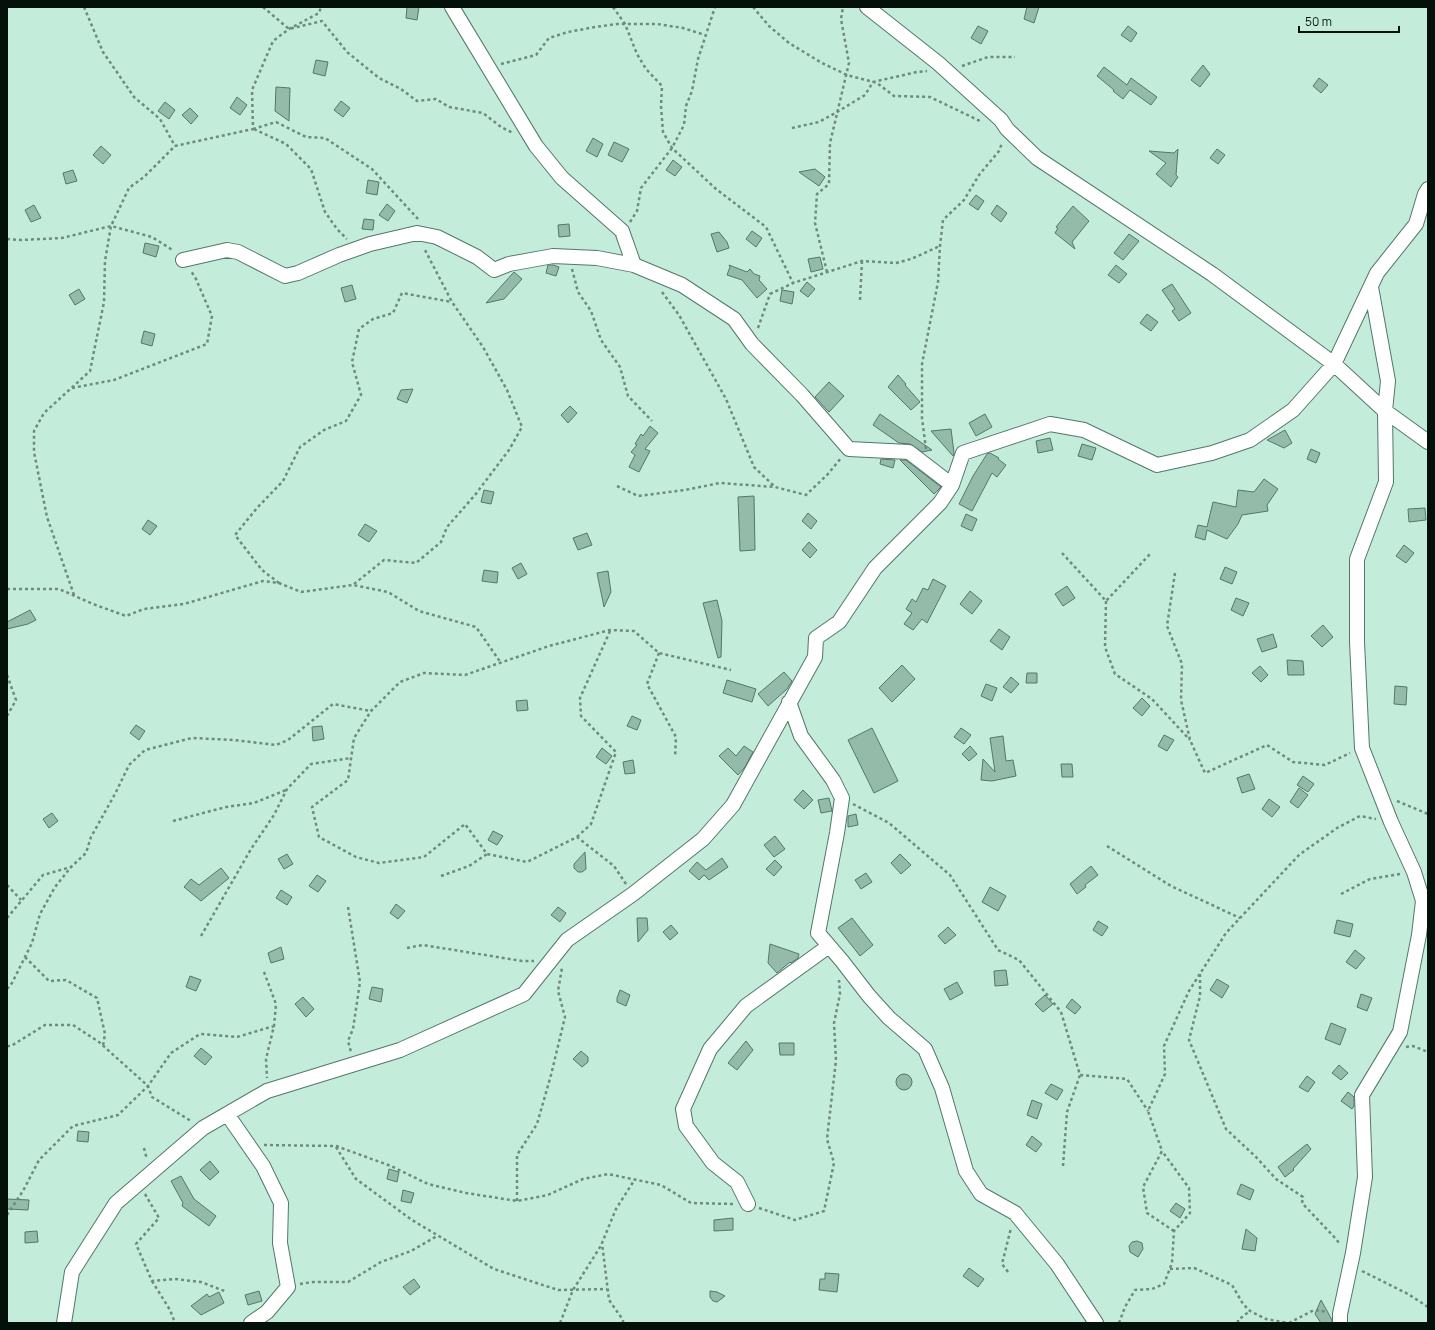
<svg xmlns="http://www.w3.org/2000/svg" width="1435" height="1330" viewBox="0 0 1435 1330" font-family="Manrope,sans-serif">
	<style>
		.building { fill: #94bbaa; stroke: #537868 }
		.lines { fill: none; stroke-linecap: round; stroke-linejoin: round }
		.minor-casing { stroke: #537869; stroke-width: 16 }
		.path { stroke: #6f8b7e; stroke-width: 2.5; stroke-dasharray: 3 3; stroke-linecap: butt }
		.minor { stroke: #fff; stroke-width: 14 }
	</style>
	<rect width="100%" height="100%" fill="#c4ecda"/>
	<path class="building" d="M407,7H419L417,20L406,18Z
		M1027,7H1039L1034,23L1024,19Z
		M978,26L988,31L981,44L971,38Z
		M1128,26L1137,33L1131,42L1121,35Z
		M316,60L328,62L325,76L313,73Z
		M1203,65L1210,74L1200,87L1191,80Z
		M1104,67L1127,85L1131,78L1157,97L1151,105L1130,90L1123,99L1113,91L1114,90L1097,76Z
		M1319,78L1328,85L1321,93L1313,86Z
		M276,87L290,88L289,121L275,111Z
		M237,97L247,105L240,115L230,108Z
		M341,101L350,108L343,117L334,110Z
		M165,102L175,110L169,119L158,111Z
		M190,108L198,116L191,124L182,115Z
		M593,138L603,144L597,157L586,151Z
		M614,142L629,149L622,162L608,155Z
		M101,146L111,155L103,164L93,155Z
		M1178,149L1176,175L1178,177L1171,187L1156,174L1166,163L1149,151L1174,153Z
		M1217,149L1225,155L1218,164L1210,158Z
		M673,160L682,167L675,176L666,170Z
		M815,169L825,177L819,186L799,172Z
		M73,170L77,181L66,184L63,173Z
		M368,180L379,182L377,195L366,193Z
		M976,195L984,201L978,210L969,204Z
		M387,204L395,211L388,221L379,215Z
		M34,205L41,218L31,222L25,210Z
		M997,205L1007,213L1001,222L991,214Z
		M1073,206L1089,221L1072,242L1075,249L1055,233L1058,228L1056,227Z
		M364,219L374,220L373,230L362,229Z
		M569,224L570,236L559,237L558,225Z
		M752,231L762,238L756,247L746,239Z
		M719,232L727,242L729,248L717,252L711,234Z
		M1129,234L1139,241L1123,260L1114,253Z
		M145,243L159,246L156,257L143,253Z
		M820,257L823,269L811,272L808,259Z
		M548,265H553L559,267L556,276L546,273Z
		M729,265L747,272L750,269L754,274L760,276L759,280L767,289L757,298L742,280L727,275L730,267Z
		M1116,265L1127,274L1119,283L1108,275Z
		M514,272L522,279L504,299L486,303Z
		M807,282L815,289L808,297L800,291Z
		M1172,284L1191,313L1179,321L1172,311L1175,309L1162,290Z
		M352,285L356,299L345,302L341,288Z
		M79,289L85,299L75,305L69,295Z
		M782,290L794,292L792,304L780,301Z
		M1147,314L1158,322L1151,331L1140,323Z
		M144,331L155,334L152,346L141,343Z
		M898,375L906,384L905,385L920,402L911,410L888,387Z
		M829,382L844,396L829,412L815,397Z
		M413,389L407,403L397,399L401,390Z
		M570,406L577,413L568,423L561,415Z
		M880,414L890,421L932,450L922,452L910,444L899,443L873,425Z
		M985,414L992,427L976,436L969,423Z
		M650,426L658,433L645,449L650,451L639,472L629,467L635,455L631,452L637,445L635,444L641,434L643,436Z
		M951,429L954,453L953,456L931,431Z
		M1285,430L1292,443L1284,448L1267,440Z
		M1050,438L1053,450L1038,453L1036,441Z
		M1082,444L1096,448L1092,460L1078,456Z
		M1311,449L1320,453L1316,463L1307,459Z
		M990,453L999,458L998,459L1006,465L997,477L992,473L972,511L959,504L973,476L987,454Z
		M881,459L895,460L893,468L880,464Z
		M900,460H906L941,487L934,494Z
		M1264,479L1278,489L1267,505L1268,511L1242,515L1238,524L1227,539L1207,530L1205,540L1195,537L1198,525L1207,527L1213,502L1236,507L1238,490L1254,492Z
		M484,490L494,492L491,504L481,502Z
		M754,496L755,550L740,551L738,497Z
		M1425,508L1426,520L1409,522L1408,509Z
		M808,513L817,521L811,529L802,521Z
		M966,514L977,519L972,531L961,526Z
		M148,520L157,526L150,535L142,529Z
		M365,524L377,531L369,542L358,535Z
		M587,533L592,545L578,550L573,538Z
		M809,542L817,550L810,558L802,550Z
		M1404,545L1414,553L1406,563L1396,556Z
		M521,563L527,574L518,579L512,568Z
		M1225,567L1237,572L1232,584L1220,579Z
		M484,570L498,572L497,583L482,581Z
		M608,571L611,592L604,607L597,573Z
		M933,579L946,586L927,623L922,619L913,630L904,624L912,613L906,609L912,599L916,602L923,588L928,590Z
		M1067,586L1075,598L1063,606L1055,594Z
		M970,591L982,601L972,614L960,604Z
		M1236,598L1249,603L1243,616L1231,610Z
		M717,600L722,621L721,657L718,658L703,603Z
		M30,610L36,620L28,624L7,629V622Z
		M1323,625L1333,637L1322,647L1311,636Z
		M999,629L1010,637L1002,650L990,641Z
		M1273,634L1277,647L1262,652L1257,639Z
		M1287,660L1303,661L1304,675H1288Z
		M902,665L915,679L892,702L879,688Z
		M1260,666L1268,675L1261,682L1252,673Z
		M784,672L792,681L787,689L768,706L758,694Z
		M1027,673H1037V683H1026Z
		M1011,677L1019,684L1011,693L1003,687Z
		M727,680L756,689L752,702L723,693Z
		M986,684L997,688L992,701L981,696Z
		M1395,686L1407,687L1406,705L1394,704Z
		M1142,698L1150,706L1142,716L1133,708Z
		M527,700L528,710L517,711L516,701Z
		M632,716L641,720L637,730L627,726Z
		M136,725L145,731L139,740L130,733Z
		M322,726L324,739L313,741L312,727Z
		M872,728L898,781L874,793L848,740Z
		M961,728L971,735L964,744L954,737Z
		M1164,735L1174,740L1167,751L1158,746Z
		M1003,736L1006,761L1013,760L1016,776L992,781L981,780L983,759L995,772L990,738Z
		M744,746L753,752L745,767L738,775L719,756L728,748L736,756Z
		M970,746L977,754L969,761L962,754Z
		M602,748L612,756L606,764L596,757Z
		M633,760L635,773L625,774L623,762Z
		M1061,764H1072L1073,777H1062Z
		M1249,774L1255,789L1242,793L1237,778Z
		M1303,776L1314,784L1308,792L1297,785Z
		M1299,788L1308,795L1298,808L1290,802Z
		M803,790L813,800L804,809L794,800Z
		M829,798L832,811L821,813L818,800Z
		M1269,799L1280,807L1272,817L1262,809Z
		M52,813L58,821L49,828L43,819Z
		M856,814L858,825L848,827V816Z
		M493,831L503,836L497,845L488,840Z
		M775,836L785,849L774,857L764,845Z
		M585,852L586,869L582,872H578L574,868V864Z
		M287,854L293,864L284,869L278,859Z
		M900,854L911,865L901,874L891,863Z
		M722,858L728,867L709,880L704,875L699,880L689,871L697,862L706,870Z
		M775,860L782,867L774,876L766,869Z
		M1091,866L1098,875L1085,885L1086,887L1077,894L1070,884Z
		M221,868L229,878L201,901L184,887L191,879L199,885Z
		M866,873L872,882L861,889L855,880Z
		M317,875L326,881L318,892L309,886Z
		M990,887L1006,896L998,911L982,902Z
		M281,890L292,897L287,905L276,898Z
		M396,904L405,911L398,919L390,913Z
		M558,907L566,913L560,922L551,915Z
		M637,918H647L648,930L638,942Z
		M852,918L873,945L860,956L838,928Z
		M1337,920L1353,924L1350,937L1334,933Z
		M1098,921L1108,927L1102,936L1093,930Z
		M671,925L678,933L670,940L663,932Z
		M948,927L956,935L945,944L938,936Z
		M770,944L799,954L798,958L791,963L790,962L777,973L768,963Z
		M281,947L284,959L271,963L268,953Z
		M1355,950L1365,958L1356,969L1346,962Z
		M1006,970L1008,985L995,986L994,971Z
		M190,976L201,980L196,991L186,987Z
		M1217,979L1229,986L1222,998L1210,990Z
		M957,982L963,993L950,1000L944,989Z
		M372,987L383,989L381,1002L369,999Z
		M620,990L630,995L626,1006L617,1002V998Z
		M1361,994L1372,998L1367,1011L1357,1007Z
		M1045,995L1053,1004L1043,1012L1035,1004Z
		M303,997L314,1009L306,1017L295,1004Z
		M1072,999L1081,1007L1075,1014L1066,1007Z
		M1331,1023L1346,1029L1340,1045L1325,1039Z
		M746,1041L753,1050L737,1070L728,1063Z
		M779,1043H794V1055H780Z
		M201,1048L212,1057L205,1065L194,1056Z
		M581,1051L588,1057V1062L582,1067L573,1059Z
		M1339,1065L1348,1073L1341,1080L1332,1073Z
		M896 1082a8 8 0 1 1 16 0a8 8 0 1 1-16 0Z
		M1307,1076L1315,1082L1308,1092L1299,1087Z
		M1051,1084L1063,1090L1057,1100L1045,1093Z
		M1348,1092L1354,1097V1106L1352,1109L1341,1101Z
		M1032,1100L1042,1104L1037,1119L1027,1115Z
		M78,1131L89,1132L88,1142L77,1141Z
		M1032,1136L1042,1144L1036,1152L1026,1145Z
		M1307,1144L1311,1149L1293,1169L1294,1170L1285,1177L1278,1167Z
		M210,1161L219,1172L210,1180L200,1170Z
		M389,1169L399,1172L397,1182L387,1179Z
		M181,1176L194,1199L216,1216L209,1226L182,1206L183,1203L171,1181Z
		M1241,1184L1254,1190L1250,1200L1237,1194Z
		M403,1190L414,1193L411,1203L401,1201Z
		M7,1199L29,1200L28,1210L7,1209Z
		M1176,1203L1185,1209L1180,1218L1170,1211Z
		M733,1218V1230L714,1231V1220Z
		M1246,1229L1257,1238L1255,1251L1242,1249Z
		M37,1231L38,1242L25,1243V1232Z
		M1137,1241L1142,1243L1143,1249L1138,1257L1130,1252L1129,1246L1132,1242Z
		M969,1268L984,1279L978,1287L963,1276Z
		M825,1273L839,1274L837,1292L819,1290L820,1279H825Z
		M414,1279L420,1287L410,1295L403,1287Z
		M259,1291L262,1301L248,1305L245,1295Z
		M710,1291L717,1292L725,1296L717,1302L713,1301L710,1297Z
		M219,1292L224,1303L201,1315L191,1306L207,1294L209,1297Z
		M1321,1300L1332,1320V1323H1321L1315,1314Z"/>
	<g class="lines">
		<g class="minor-casing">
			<path id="minor" d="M452,7L536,146L562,178L622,231L634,265
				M867,7L938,63L1001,120L1007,129L1037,158L1212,274L1334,364L1385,411L1428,442
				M183,260L227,250L238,252L285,276L298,273L339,255L370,244L417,233L437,237L477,257L494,270L509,264L553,256L597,258L634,265L682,285L734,319L752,344L802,395L849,449L909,452L952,485
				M789,702L801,736L833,780L842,798L837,833L818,933L842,961L869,996L889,1018L925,1049L942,1088L966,1171L981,1194L1015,1213L1057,1264L1096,1323
				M227,1114L263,1166L281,1203L280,1243L288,1287L267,1312L251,1323
				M748,1204L737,1182L713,1163L686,1126L683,1109L710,1049L746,1006L829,946
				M64,1323L72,1272L116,1203L203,1128L267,1091L400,1050L524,994L567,940L633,894L703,839L733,805L815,657L816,638L839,622L875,568L940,503L952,485L963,453L1050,424L1084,430L1157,465L1212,453L1250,440L1293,410L1334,364L1377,273L1416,224L1425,194L1428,189
				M1340,1323V1314L1353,1253L1365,1177L1362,1095L1400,1032L1419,935L1423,901L1414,872L1391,822L1362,748L1357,642V559L1386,482L1385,411L1388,381L1371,287"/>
		</g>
		<path class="path" d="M84,7L103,52L134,97L160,119L175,146
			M263,7L289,29L322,21L347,52L379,78L401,89L417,101L436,99L449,107L483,113L501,127L513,133
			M613,7L625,24L637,54L646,69L662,86L661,106L663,132L672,148L716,189L766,227L793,283
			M753,7L769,26L789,43L822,63L847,75L877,83L894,96L930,97L980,121
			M501,64L536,55L549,38L568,32L595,27L617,24H657L683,28L705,35
			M962,66L988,57H1015
			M792,128L819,122L837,112L865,95L873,82L917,72L927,71
			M253,129L276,122L306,137L325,138L372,169L418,219
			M254,129L286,144L311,169L325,212L337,229L347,239
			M630,222L637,211L641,188L672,148L684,125L686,106L692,91L698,59L715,7
			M7,239L21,240L62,238L111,226L152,237L174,251
			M572,269L578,292L591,311L601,340L620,367L628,396L652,421
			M827,272L815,223L817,194L829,184L830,143L849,63L841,19L843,7
			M662,292L679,315L726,399L754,467L775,487
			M860,300L862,261
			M758,328L770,294L793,283L862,261L896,263L911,259L940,246
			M72,388L114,380L207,344L212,316L196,279L191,271
			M926,449L922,418V364L938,282L940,246L943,220L964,200L979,175L999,151L1002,143
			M617,486L638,496L685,490L720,483L775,487L806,495L828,474L841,458
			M1062,553L1106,601L1151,553
			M1175,573L1167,626L1182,664L1181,700L1190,740L1205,773L1267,745L1293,762L1325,765L1350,753
			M279,583L262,570L235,535L257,508L283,481L300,447L324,430L346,421L361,395L352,362L359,329L373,319L393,313L402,293L452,302
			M354,584L384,560L416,563L441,542L447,527L475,495L509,450L522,427L507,390L483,347L452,302L424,248
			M7,589H59L93,604L126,616L144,609L184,604L263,581L279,583L301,592L353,585L388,592L419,611L476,627L501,663
			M74,595L47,517L34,452V431L44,413L90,371L104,302L105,261L111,226L129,188L144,177L175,146L253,129L252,90L273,41L289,29L319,13L321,7
			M1106,601L1105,647L1115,674L1152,699L1190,740
			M659,653L647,684L676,737L675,757
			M7,675L16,700L7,716
			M1397,801L1428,814
			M853,804L889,823L950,875L998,950L1019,960L1061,1012L1080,1075L1127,1079L1148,1111
			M173,821L226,807L254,803L286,790
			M577,837L591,824L616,752L581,716L580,698L610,631
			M1107,846L1171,886L1240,918
			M441,876L469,866L487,854
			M626,884L614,866L577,837L527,862L487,854L465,824L424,857L379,863L356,857L319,837L312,807L348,780L354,738L371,711L400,682L424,673L465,675L549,646L610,630L634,631L659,653L731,670
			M7,885L21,900
			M1341,894L1370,879L1400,874
			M348,907L360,982L353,1029L348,1041L351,1052
			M7,918L43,875L71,867L86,853L91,837L115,794L129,765L145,750L192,738L234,740L276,745L288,740L333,704L371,711
			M201,936L251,849L274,815L287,789L311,764L351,758
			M407,948L423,945L522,961H534
			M25,957L49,981L66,980L97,998L105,1034L103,1046
			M264,972L276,1004L274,1026L266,1059L267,1078
			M1200,974V996L1189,1040L1226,1129L1256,1157L1276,1179L1303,1197L1302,1203L1337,1240L1340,1245
			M7,989L12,983L32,943L40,914L55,887L71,867
			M7,1046H11L45,1025H73L99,1042L148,1086L152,1097L191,1121
			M1406,1047L1413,1046L1428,1052
			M264,1145L336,1146L391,1166L428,1184L466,1193L517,1201L548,1195L583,1179L608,1174L661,1185L691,1203L733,1204
			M336,1147L356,1179L412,1220L494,1269L558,1290L607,1289
			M144,1148L146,1156L145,1159
			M1063,1166L1067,1112L1080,1075
			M145,1194L159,1218L136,1244L152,1281L175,1279L201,1282L227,1292
			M517,1201V1155L537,1124L551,1075L565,1017L558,991L562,968
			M759,1208L795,1220L824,1211L834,1163L827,1139L836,1060L834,1023L840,994L839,980
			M7,1215L23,1191L39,1160L73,1126L118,1115L148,1086L171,1053L200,1034L237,1037L274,1026
			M1174,1231L1147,1213L1143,1187L1162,1151L1148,1111L1165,1074L1164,1046L1189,991L1226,933L1299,855L1337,828L1360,816L1376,819
			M1170,1269L1194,1268L1232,1285L1243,1304L1250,1311L1266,1319L1288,1323
			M1362,1271L1408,1294L1428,1307
			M1008,1272L1002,1264L1011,1228
			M152,1281L170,1310L175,1323
			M300,1284L313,1282H348L381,1262L411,1251L437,1236
			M560,1323L573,1290L602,1244
			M623,1323V1320L609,1300L602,1243L616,1209L635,1179
			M1119,1323L1125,1307L1135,1290L1152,1289L1164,1284L1172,1263L1174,1231L1190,1213L1189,1188L1162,1151
			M1238,1323V1320L1250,1311
			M1289,1323L1314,1310L1328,1312"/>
		<use href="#minor" class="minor"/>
	</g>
	<rect width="1435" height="1330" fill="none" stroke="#04110b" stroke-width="16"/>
	<path d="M1299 26v6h100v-6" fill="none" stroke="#04110b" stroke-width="2"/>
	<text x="1305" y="26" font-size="12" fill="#04110b" stroke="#c4ecda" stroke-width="3" paint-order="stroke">50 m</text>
</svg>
